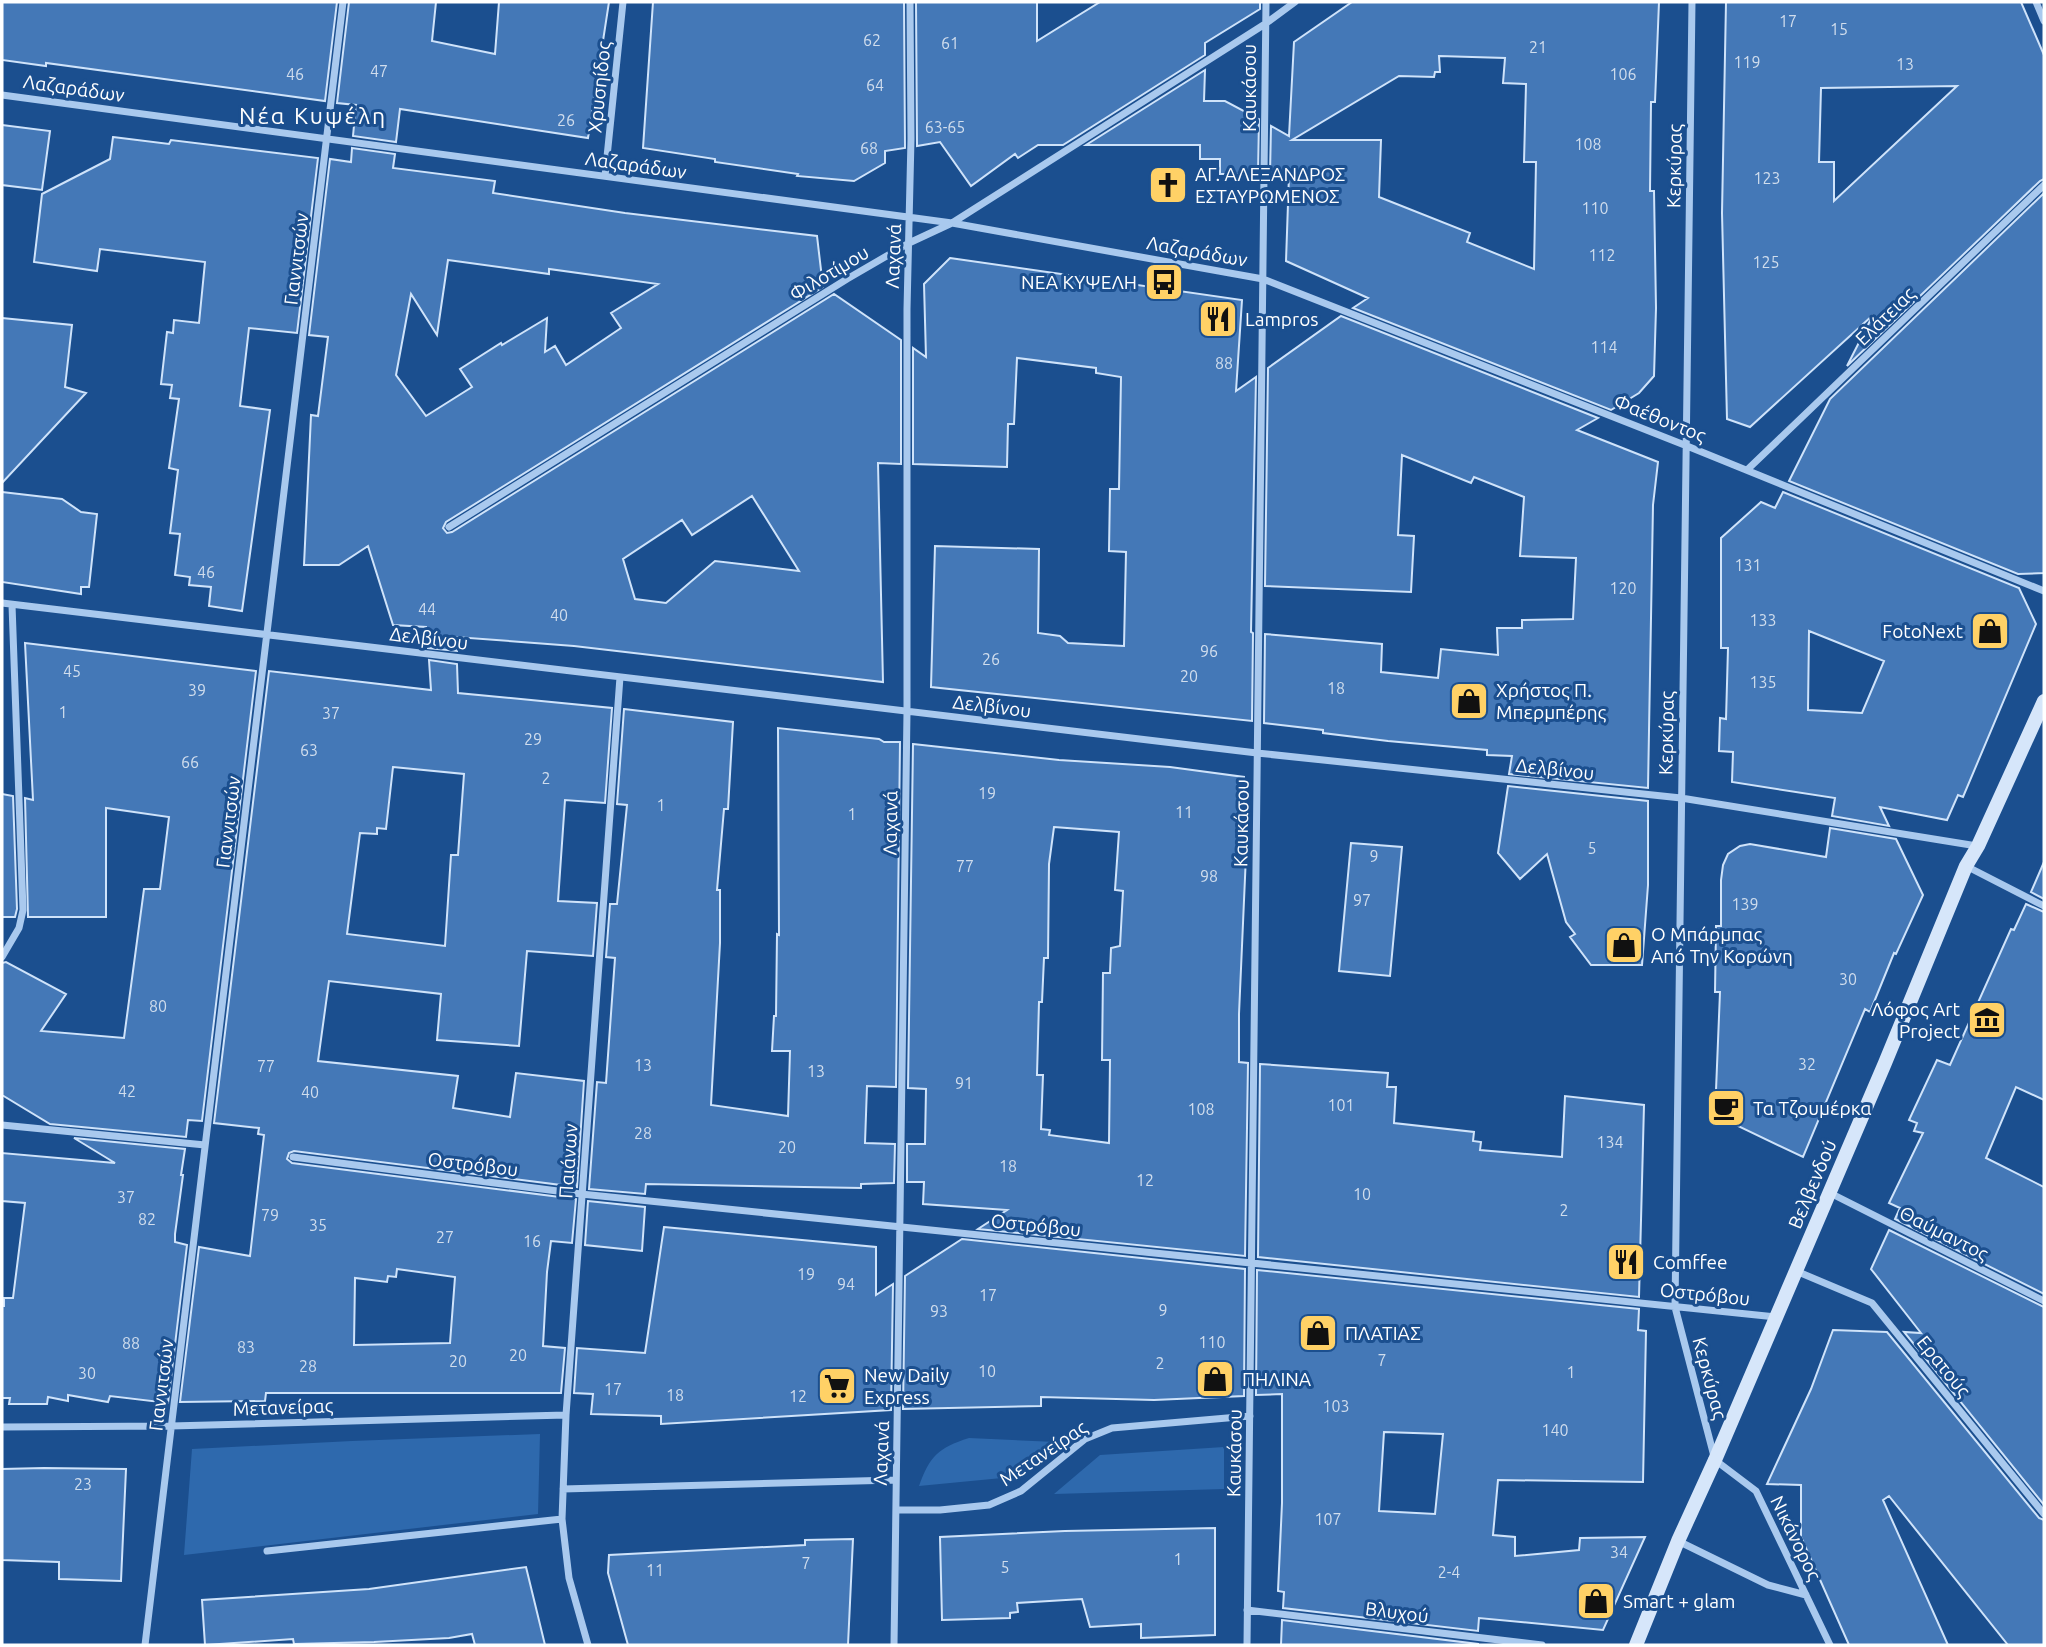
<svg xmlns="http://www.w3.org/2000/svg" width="2046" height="1647" viewBox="0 0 2046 1647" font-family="Ubuntu,sans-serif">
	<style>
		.green { fill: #2e69ad }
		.building { fill: #4478b7; stroke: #cfe3fa; stroke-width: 2; fill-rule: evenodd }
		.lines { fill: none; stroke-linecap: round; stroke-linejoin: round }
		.street { stroke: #a9c9ee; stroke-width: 7 }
		.secondary { stroke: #d6e6fa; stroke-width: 14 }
		.labels { text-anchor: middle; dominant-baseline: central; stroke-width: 6; stroke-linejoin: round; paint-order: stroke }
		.number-label { font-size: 16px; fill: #d0dded }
		.street-label { font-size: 19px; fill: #fff; stroke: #1b4f8f }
		.poi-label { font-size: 19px; fill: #fff; stroke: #1b4f8f; text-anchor: start }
		.quarter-label { font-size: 23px; letter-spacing: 2px; fill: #fff; stroke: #1b4f8f }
	</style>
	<rect width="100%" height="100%" fill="#1b4f8f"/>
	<path class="green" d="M540,1434L538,1514L184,1555L192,1449L352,1441Z
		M969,1438L1056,1442L1002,1478L919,1486C930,1456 938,1448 969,1438Z
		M1224,1447V1489L1054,1494L1100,1455Z"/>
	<path class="building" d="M2,2H337L325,101L46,63V66L2,60Z
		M349,2H436L432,41L495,54L499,2H609L588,138L400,109L396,142L353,136L356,105L337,103Z
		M653,2H904L905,148L885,151V163L854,181L797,176L798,174L715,162V159L643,148Z
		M916,2H1037V41L1100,2H1260V9L1205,43V55L1063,145H1038L1018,158L1015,154L971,186L940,142L917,146Z
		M1352,2H1659L1655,102H1651L1650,191H1654L1656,308L1654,376L1639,393L1611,410L1353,308L1368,298L1286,261L1289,175L1270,174L1271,126L1289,136L1294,42ZM1439,56L1505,58L1503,83L1526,84L1524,162H1536L1534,269L1467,242L1470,233L1379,197L1381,140H1292L1399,76L1434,77L1435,72H1440Z
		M1726,2H2021L2044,55V179L2040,181L1847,366L1873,315L1750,427L1727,419L1722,213ZM1957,86L1834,201V162H1819L1821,88Z
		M1205,70L1204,101H1225L1259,119L1258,174H1220V159H1200V145H1086Z
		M2,125L50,131L42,190L2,185Z
		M113,137L169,144L171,140L318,158L297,333L249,328L240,406L270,410L242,611L209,606L211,587L189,585L190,577L175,575L180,534L170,533L178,470L169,468L179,399L170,398L172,385L161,384L167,332L173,333L174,320L199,323L205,262L100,249L97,271L34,262L42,194L110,159Z
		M352,148L395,154L393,168L495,181L493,193L625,213L817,236L823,287L446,522L443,528L447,533L452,532L834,294L901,340V464L878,463L883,682L574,646L456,637L457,651L428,648L426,627L393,625L368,546L339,565H304L311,415L318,416L328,337L309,335L330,159L351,162ZM448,260L549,274V269L658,284L611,313L621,328L566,365L555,346L545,352L547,318L502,345L501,343L460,369L472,387L426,416L396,375L411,294L437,335ZM752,496L799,571L715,561L666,603L635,599L623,559L682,520L692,535Z
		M2044,193V573L2018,574L1789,481L1830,399Z
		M950,258L1242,300L1236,391L1256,377L1251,632L1253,633L1252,721L931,687L935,546L1039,549L1038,633L1060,636L1068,643L1124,646L1126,552L1109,551L1110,489H1119L1121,377L1096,373V368L1017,358L1014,424H1008L1007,467L913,464V348L926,357L924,284Z
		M1341,316L1598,418L1577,430L1658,462L1653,505L1648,788L1509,774L1512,756L1487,755V750L1388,741L1323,733V730L1264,723L1265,634L1382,644L1381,672L1438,678L1441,649L1498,655L1497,628H1522V620L1573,619L1576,558L1520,556L1524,497L1474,477L1471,483L1402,455L1398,535L1414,536L1411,592L1265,586L1268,368Z
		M2,318L72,325L65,387L86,393L2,483Z
		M2,492L62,499L81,512L97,514L89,587H81V594L2,582Z
		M1783,492L2019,588L2036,624L1963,797L1958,795L1947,820L1880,807L1889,826L1832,816L1835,798L1732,782L1733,752L1719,751L1720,718L1726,719L1728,648H1721V538L1761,502L1775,508ZM1809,631L1884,661L1862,713L1808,710Z
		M25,643L256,671L202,1121L188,1120L186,1137L50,1124L2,1095V963L6,962L66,994L41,1031L124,1038L144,889H160L169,817L106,808V917H28L25,798L33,800Z
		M429,660L457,664L458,693L612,708L605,803L565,800L558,901L597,903L593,956L527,951L519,1046L437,1040L441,994L329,981L318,1061L458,1076L453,1108L510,1117L516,1073L584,1081L577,1187L294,1151L289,1153L287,1159L292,1163L576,1199L572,1243L551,1241L547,1272L543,1346L565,1348L561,1393H266L265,1401L180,1402L199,1247L250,1256L264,1135L258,1134L259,1128L214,1123L269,671L431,690ZM393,767L464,774L458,855H451L445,946L347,934L360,833L377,834V828L386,829ZM397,1269L455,1277L450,1343L354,1345L355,1278L387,1282L388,1276L396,1277Z
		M624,709L733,722L728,809H724L717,890H720V943L711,1105L788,1116L790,1051H772L774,1016H776L777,934L779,935L778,728L879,739L884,742H900L896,1087L867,1086L865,1143L895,1144L894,1183L861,1184V1188L646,1184L645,1194L589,1189L597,1082L606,1083L615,958L606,957L610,904H617L627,805L617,804Z
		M913,744L1059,760L1170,767L1244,777L1246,855L1239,1014V1062L1248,1063L1245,1256L978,1229L1007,1210L923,1204L924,1182H907V1144H925L926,1089L908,1088ZM1054,827L1119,832L1115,890L1123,891L1120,946L1111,948L1110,973H1103L1102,1060H1110L1109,1143L1049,1135L1050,1130L1041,1129L1043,1075H1037L1039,1002H1042L1044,958H1048L1049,864Z
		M1508,786L1648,801V885L1642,965H1591L1570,937L1575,934L1566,922L1547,854L1520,879L1498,853Z
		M2,794L13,796L17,909L15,917H2Z
		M1830,828L1896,839L1923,895L1896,954L1894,953L1870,1012L1865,1009L1803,1157L1715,1115L1720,992H1715L1716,926H1721V880L1723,865L1728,854L1740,846L1750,844L1826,857Z
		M1351,843L1402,847L1390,976L1339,971Z
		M2044,862V899L2031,892Z
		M2026,904L2044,912V1100L2016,1087L1986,1158L2044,1187V1294L1895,1219L1900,1208L1889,1203L1923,1133L1914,1131L1917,1123L1909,1120L1937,1060L1950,1065L2011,929L2014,930Z
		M1260,1064L1388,1073L1387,1087H1396L1394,1123L1474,1132L1473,1141L1481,1142L1480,1150L1562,1157L1565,1096L1644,1105L1639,1297L1258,1257Z
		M74,1138L185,1149L181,1175H183L175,1234V1242L187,1245L168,1403L110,1396L108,1402L68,1395V1401L48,1397L47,1404H9L10,1398H2V1306H4V1298H13L25,1203L2,1201V1153L115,1163Z
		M588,1201L645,1207L642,1251L585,1245Z
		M664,1227L876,1247V1295L893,1284L891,1410L661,1424V1416L591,1414L593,1394L574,1393L577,1348L645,1353Z
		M1889,1230L2044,1307V1505L1904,1332L1921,1333L1871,1269Z
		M962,1239L1245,1269L1244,1396L1154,1400L1041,1397V1406L903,1409L905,1276Z
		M1257,1270L1639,1309L1638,1330L1646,1331L1643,1482L1498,1480L1493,1535L1515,1537V1556L1579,1550L1580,1538L1645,1537L1603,1630L1479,1618L1478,1631L1283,1608L1284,1592L1278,1591L1282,1503V1394L1256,1395ZM1384,1432L1443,1434L1435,1514L1379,1511Z
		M1833,1330L1887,1332L2039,1518L2044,1520V1645H2008L1889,1496L1883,1500L1948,1645H1849L1801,1537V1485L1767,1484L1811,1389Z
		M44,1468L126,1469L121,1581L59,1579V1562L2,1560V1469Z
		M1215,1528V1635L1141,1638V1624L1090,1627L1082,1599L1017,1603L1018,1612L1010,1613V1618L942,1620L940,1537L1065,1531Z
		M853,1539L848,1645H628L608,1573L609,1555L805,1545V1540Z
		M526,1567L545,1645H475L472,1634L449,1638L374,1642L294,1644L293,1639L205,1645L202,1600L369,1589Z
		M1282,1620L1478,1644V1645H1281Z"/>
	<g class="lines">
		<path class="street" d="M1692,2L1675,1307L1715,1460L1756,1491L1830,1645
			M2036,2L2044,21
			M2,95L952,223L1263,279L1687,446L2044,591
			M605,176L623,2
			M1747,470L2044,185
			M449,527L847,279L909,243L952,223L1265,24L1295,2
			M2,603L1257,753L1681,798L1977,846
			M1966,866L2044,906
			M2,957L19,928L23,910L12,605
			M2,1125L205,1145
			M293,1157L581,1194L1776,1317
			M1830,1193L2044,1301
			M1796,1271L1872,1303L2044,1514
			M2,1427L171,1426L566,1415
			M563,1489L895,1480
			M896,1510H940L989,1505L1021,1491L1085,1439L1112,1428L1250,1416
			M1678,1541L1768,1585L1806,1595
			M267,1551L562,1519
			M1247,1610L1542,1645
			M145,1645L343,2
			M588,1645L569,1578L562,1519L566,1415L620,677
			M894,1645L907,712V309L911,139L910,2
			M1247,1645L1266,2"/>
		<path class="secondary" d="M1636,1645L1678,1541L1715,1460L1885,1063L1966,866L1978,846L2044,701"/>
	</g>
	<defs>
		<g id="church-square" transform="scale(2.0125)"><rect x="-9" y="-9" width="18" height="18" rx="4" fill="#ffd166" stroke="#1b4f8f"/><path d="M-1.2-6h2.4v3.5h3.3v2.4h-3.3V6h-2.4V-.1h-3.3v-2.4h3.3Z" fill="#111"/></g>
		<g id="bus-square" transform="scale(2.0125)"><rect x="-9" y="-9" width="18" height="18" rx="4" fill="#ffd166" stroke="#1b4f8f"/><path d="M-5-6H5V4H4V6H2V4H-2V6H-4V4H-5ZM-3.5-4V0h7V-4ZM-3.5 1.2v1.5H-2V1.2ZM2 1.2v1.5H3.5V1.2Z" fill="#111"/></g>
		<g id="restaurant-square" transform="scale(2.0125)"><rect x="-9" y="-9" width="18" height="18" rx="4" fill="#ffd166" stroke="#1b4f8f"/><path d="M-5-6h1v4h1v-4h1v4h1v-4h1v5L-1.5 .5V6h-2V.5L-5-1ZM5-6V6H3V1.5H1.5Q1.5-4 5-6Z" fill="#111"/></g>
		<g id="shop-square" transform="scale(2.0125)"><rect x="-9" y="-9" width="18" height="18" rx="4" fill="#ffd166" stroke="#1b4f8f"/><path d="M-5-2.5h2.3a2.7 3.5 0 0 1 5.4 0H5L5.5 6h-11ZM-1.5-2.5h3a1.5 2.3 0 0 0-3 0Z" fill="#111"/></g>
		<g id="museum-square" transform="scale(2.0125)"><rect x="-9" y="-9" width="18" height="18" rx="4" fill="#ffd166" stroke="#1b4f8f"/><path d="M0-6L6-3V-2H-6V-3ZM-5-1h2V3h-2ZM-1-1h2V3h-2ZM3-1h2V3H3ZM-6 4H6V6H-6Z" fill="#111"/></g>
		<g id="cafe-square" transform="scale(2.0125)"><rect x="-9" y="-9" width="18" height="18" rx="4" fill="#ffd166" stroke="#1b4f8f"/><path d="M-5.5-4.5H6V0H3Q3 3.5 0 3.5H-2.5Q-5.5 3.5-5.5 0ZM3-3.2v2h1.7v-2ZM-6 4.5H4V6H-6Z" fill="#111"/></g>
		<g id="supermarket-square" transform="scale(2.0125)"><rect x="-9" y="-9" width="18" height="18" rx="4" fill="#ffd166" stroke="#1b4f8f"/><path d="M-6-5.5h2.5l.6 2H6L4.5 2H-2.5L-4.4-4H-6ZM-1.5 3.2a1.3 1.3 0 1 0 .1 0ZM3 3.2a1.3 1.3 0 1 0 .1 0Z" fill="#111"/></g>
	</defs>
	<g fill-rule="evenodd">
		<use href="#church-square" x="1168" y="185"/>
		<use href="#bus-square" x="1164" y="282"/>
		<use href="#restaurant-square" x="1218" y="319"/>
		<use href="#shop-square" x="1990" y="631"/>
		<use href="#shop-square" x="1469" y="701"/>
		<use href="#shop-square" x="1624" y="945"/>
		<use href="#museum-square" x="1987" y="1020"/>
		<use href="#cafe-square" x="1726" y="1108"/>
		<use href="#restaurant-square" x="1626" y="1262"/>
		<use href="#shop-square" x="1318" y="1333"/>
		<use href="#shop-square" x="1215" y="1379"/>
		<use href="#supermarket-square" x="837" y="1386"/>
		<use href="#shop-square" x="1596" y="1601"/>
	</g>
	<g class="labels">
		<g class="number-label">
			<text x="1788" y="21">17</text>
			<text x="1839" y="29">15</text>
			<text x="872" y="40">62</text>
			<text x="950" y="43">61</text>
			<text x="1538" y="47">21</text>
			<text x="1747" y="62">119</text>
			<text x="1905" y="64">13</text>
			<text x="379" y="71">47</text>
			<text x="295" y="74">46</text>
			<text x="1623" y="74">106</text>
			<text x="875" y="85">64</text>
			<text x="566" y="120">26</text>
			<text x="945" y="127">63-65</text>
			<text x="1588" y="144">108</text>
			<text x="869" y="148">68</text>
			<text x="1767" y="178">123</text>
			<text x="1595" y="208">110</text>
			<text x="1602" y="255">112</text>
			<text x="1766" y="262">125</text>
			<text x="1604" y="347">114</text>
			<text x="1224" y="363">88</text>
			<text x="1748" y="565">131</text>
			<text x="206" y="572">46</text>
			<text x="1623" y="588">120</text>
			<text x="427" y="609">44</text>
			<text x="559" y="615">40</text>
			<text x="1763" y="620">133</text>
			<text x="1209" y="651">96</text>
			<text x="991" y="659">26</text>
			<text x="72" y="671">45</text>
			<text x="1189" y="676">20</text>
			<text x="1763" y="682">135</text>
			<text x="1336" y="688">18</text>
			<text x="197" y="690">39</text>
			<text x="63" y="712">1</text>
			<text x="331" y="713">37</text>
			<text x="533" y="739">29</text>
			<text x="309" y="750">63</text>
			<text x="190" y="762">66</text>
			<text x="546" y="778">2</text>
			<text x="987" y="793">19</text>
			<text x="661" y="805">1</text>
			<text x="1184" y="812">11</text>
			<text x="852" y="814">1</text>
			<text x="1592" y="848">5</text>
			<text x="1374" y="856">9</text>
			<text x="965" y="866">77</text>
			<text x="1209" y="876">98</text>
			<text x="1362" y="900">97</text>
			<text x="1745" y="904">139</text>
			<text x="1848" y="979">30</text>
			<text x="158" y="1006">80</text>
			<text x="1807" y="1064">32</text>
			<text x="643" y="1065">13</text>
			<text x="266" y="1066">77</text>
			<text x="816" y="1071">13</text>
			<text x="964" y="1083">91</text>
			<text x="127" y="1091">42</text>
			<text x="310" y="1092">40</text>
			<text x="1341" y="1105">101</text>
			<text x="1201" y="1109">108</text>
			<text x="643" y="1133">28</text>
			<text x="1610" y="1142">134</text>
			<text x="787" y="1147">20</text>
			<text x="1008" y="1166">18</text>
			<text x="1145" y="1180">12</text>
			<text x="1362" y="1194">10</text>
			<text x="126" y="1197">37</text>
			<text x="1564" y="1210">2</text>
			<text x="270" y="1215">79</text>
			<text x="147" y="1219">82</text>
			<text x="318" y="1225">35</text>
			<text x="445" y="1237">27</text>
			<text x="532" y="1241">16</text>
			<text x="806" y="1274">19</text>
			<text x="846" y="1284">94</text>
			<text x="988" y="1295">17</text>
			<text x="1163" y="1310">9</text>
			<text x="939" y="1311">93</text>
			<text x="1212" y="1342">110</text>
			<text x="131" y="1343">88</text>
			<text x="246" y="1347">83</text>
			<text x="518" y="1355">20</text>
			<text x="1382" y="1360">7</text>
			<text x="458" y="1361">20</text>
			<text x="1160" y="1363">2</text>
			<text x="308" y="1366">28</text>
			<text x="987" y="1371">10</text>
			<text x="1571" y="1372">1</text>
			<text x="87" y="1373">30</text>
			<text x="613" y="1389">17</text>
			<text x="675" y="1395">18</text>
			<text x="798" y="1396">12</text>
			<text x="1336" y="1406">103</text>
			<text x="1555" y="1430">140</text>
			<text x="83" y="1484">23</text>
			<text x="1328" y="1519">107</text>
			<text x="1619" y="1552">34</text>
			<text x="1178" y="1559">1</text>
			<text x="806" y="1563">7</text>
			<text x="1005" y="1567">5</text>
			<text x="655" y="1570">11</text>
			<text x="1449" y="1572">2-4</text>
		</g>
		<g class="street-label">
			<text transform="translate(599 87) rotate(-84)">Χρυσηίδος</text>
			<text transform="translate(74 88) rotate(8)">Λαζαράδων</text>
			<text transform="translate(1249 88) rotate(-90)">Καυκάσου</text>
			<text transform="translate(636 165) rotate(8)">Λαζαράδων</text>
			<text transform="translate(1674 166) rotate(-89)">Κερκύρας</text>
			<text transform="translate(1197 251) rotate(10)">Λαζαράδων</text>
			<text transform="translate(893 256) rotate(-88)">Λαχανά</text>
			<text transform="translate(296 259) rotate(-83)">Γιαννιτσών</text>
			<text transform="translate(829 273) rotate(-31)">Φιλοτίμου</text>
			<text transform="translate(1885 316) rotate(-44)">Ελάτειας</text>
			<text transform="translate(1660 418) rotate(22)">Φαέθοντος</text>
			<text transform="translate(429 638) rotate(7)">Δελβίνου</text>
			<text transform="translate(992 706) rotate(7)">Δελβίνου</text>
			<text transform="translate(1666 733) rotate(-89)">Κερκύρας</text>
			<text transform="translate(1555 769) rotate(6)">Δελβίνου</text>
			<text transform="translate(228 822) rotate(-83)">Γιαννιτσών</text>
			<text transform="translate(890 823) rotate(-89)">Λαχανά</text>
			<text transform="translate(1241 823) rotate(-89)">Καυκάσου</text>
			<text transform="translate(568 1161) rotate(-86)">Παιάνων</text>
			<text transform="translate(473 1164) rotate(7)">Οστρόβου</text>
			<text transform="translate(1812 1184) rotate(-67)">Βελβενδού</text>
			<text transform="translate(1036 1225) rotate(6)">Οστρόβου</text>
			<text transform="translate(1944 1233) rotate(27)">Θαύμαντος</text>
			<text transform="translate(1705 1294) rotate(6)">Οστρόβου</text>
			<text transform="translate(1944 1366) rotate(51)">Ερατούς</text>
			<text transform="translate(1710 1378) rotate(75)">Κερκύρας</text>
			<text transform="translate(161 1385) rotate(-83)">Γιαννιτσών</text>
			<text transform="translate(283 1407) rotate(-2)">Μετανείρας</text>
			<text transform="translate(881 1453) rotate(-88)">Λαχανά</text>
			<text transform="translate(1043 1453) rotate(-34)">Μετανείρας</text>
			<text transform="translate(1234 1453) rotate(-89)">Καυκάσου</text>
			<text transform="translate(1796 1538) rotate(64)">Νικάνορος</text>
			<text transform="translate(1397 1612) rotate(7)">Βλυχού</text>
		</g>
		<g class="poi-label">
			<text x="1195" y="174">ΑΓ. ΑΛΕΞΑΝΔΡΟΣ<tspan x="1195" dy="22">ΕΣΤΑΥΡΩΜΕΝΟΣ</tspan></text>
			<text x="1137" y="282" text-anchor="end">ΝΕΑ ΚΥΨΕΛΗ</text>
			<text x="1245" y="319">Lampros</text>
			<text x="1963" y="631" text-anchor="end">FotoNext</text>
			<text x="1496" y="690">Χρήστος Π.<tspan x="1496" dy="22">Μπερμπέρης</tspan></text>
			<text x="1651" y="934">Ο Μπάρμπας<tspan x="1651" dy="22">Από Την Κορώνη</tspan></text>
			<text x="1960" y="1009" text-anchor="end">Λόφος Art<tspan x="1960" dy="22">Project</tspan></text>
			<text x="1753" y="1108">Τα Τζουμέρκα</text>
			<text x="1653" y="1262">Comffee</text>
			<text x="1345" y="1333">ΠΛΑΤΙΑΣ</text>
			<text x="864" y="1375">New Daily<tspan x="864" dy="22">Express</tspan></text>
			<text x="1242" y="1379">ΠΗΛΙΝΑ</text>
			<text x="1623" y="1601">Smart + glam</text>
		</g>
		<g class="quarter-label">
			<text x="313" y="115">Νέα Κυψέλη</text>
		</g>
	</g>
	<rect width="2046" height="1647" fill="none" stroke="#ffffff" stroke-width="7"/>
</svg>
